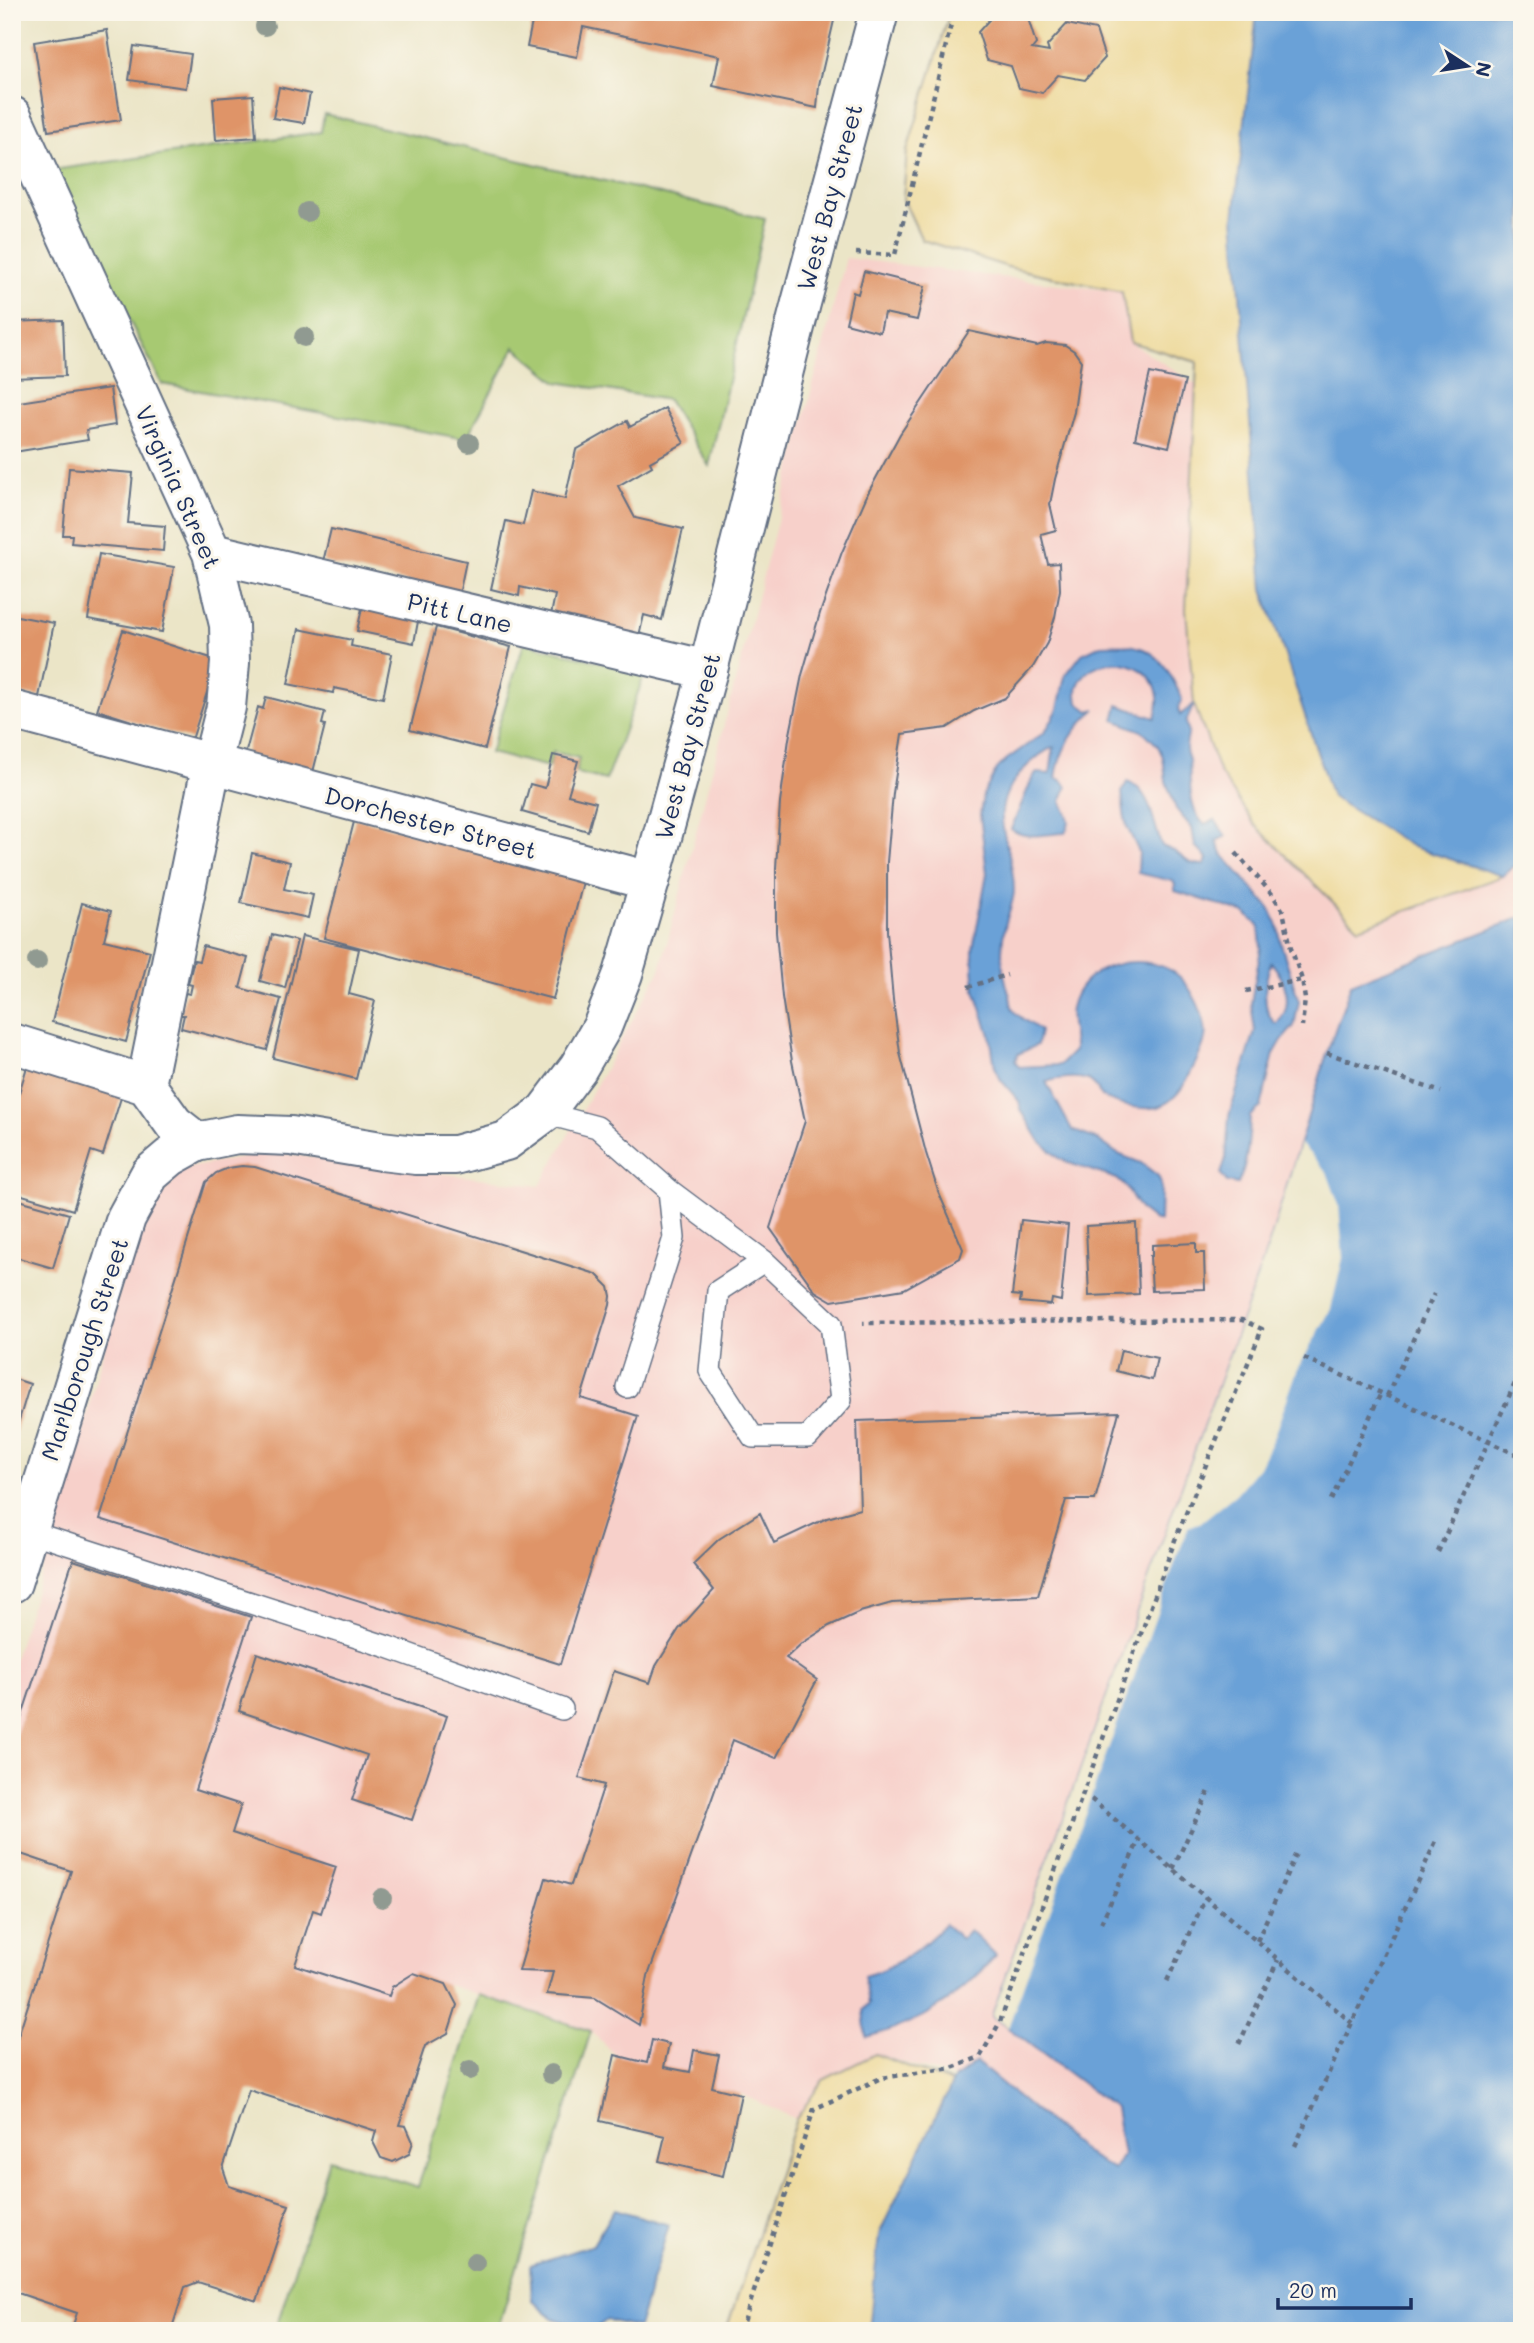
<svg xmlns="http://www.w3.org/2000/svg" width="1534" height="2343" viewBox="0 0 1534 2343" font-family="Mali,sans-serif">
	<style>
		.built { fill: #f7d0ca }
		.green { fill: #a7c972; stroke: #617c68; stroke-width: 2 }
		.sand { fill: #eeda9e; stroke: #84847e; stroke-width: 2 }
		.water { fill: #6aa1d7; stroke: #42689a; stroke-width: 2; fill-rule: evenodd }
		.pier { fill: #ebe5c7 }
		.building { fill: #df9467 }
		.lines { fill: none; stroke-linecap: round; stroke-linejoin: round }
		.service-casing { stroke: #646f83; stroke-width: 24 }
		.minor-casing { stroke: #646f83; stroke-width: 42 }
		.trunk-casing { stroke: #646f83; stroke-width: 42 }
		.path { stroke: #646f83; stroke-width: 4.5; stroke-dasharray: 5 5; stroke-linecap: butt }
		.service { stroke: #fff; stroke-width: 21 }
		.minor { stroke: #fff; stroke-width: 38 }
		.trunk { stroke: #fff; stroke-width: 38 }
		.tree { fill: #909a91 }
		.labels { text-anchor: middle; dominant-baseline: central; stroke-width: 6; stroke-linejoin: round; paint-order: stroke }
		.street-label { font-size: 24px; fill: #1b2f5e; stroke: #fbf7ec }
	</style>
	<rect width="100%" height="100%" fill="#fbf7ec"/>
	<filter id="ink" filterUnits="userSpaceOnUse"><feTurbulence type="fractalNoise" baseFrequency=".0143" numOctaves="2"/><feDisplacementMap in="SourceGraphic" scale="14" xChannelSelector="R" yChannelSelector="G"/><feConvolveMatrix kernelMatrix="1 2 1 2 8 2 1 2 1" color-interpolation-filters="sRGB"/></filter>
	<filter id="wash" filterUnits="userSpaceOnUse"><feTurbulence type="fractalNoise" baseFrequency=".00686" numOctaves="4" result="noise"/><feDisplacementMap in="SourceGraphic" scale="28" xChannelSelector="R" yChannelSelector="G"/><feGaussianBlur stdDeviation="1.57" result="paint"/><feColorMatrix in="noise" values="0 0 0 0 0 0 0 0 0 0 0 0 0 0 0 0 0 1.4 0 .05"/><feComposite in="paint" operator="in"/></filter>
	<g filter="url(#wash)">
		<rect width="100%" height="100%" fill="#ebe5c7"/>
		<path class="built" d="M846,258L1122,292L1130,342L1250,419L1503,876L1522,858V917L1351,985L1327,1053L1270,1242L992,2016L1116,2108L1123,2155L1114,2170L1092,2158L976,2062L955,2078L875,2054L823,2080L796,2119L741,2094L712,2087L718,2055L695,2050L689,2072L664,2067L669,2044L647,2063L615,2055L591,2031L414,1974L392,1986L389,1996L295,1965L313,1910L320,1912L232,1833L241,1805L160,1899L12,1851V1665L62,1508L135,1230L182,1169L273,1152L540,1186L660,970Z"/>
		<path class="green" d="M324,114L765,219L709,466L668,400L557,382L515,347L466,439L162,384L52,170L321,132Z
			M524,643L645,673L606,780L576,773L579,758L553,752L549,767L490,753Z
			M479,1995L591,2031L497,2331H275L329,2159L418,2187Z"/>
		<path class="sand" d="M950,12H1289L1522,858L1503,876L1359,928L1255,825L1220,773L1194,704L1186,609L1197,362L1130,342L1122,292L1008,267L922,240L903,199L907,151Z
			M875,2054L1033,2113L898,2331H726L796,2119L823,2080Z"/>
		<path class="water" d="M1257,12H1522V858L1503,876L1413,847L1332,797L1263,589L1234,218Z
			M1101,645C1151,641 1163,656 1182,699L1178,709L1180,715L1194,704L1186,722C1191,737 1186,736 1186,749C1186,753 1188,756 1189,760C1191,781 1187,808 1204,824L1215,820L1226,836L1216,841L1222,854L1269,907L1278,926L1281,944L1299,1001L1294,1026L1282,1040L1274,1054L1261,1107L1250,1116C1249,1141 1248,1161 1238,1184L1227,1182L1221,1174L1226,1158L1229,1116L1255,1031L1251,1003L1261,948L1259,926L1245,913L1175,891V885L1173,881L1138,873L1139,852L1127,827L1124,813L1122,792L1127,782C1152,789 1153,826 1162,846C1166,848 1170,849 1174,851C1186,858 1186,865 1205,865L1207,858L1195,846L1192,828L1176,809L1166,781L1163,757L1158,746L1144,732L1114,720L1118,705L1155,718C1175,659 1092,645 1078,686C1076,691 1077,697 1078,703L1089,711L1096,709C1075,726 1059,751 1056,778L1063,781L1067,787L1061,801C1066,813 1073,820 1065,833C1049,833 1024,841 1011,829L1032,779L1036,773L1050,774L1054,747C1043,751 1032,761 1024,769C981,813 1014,841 1014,890C1014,902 1007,915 1005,927C999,951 1002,973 1010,996C1011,1001 1011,1007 1014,1011C1021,1020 1032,1023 1040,1031L1037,1045L1018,1054L1015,1061L1019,1067L1060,1065L1074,1051C1075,1036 1068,1023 1071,1008C1080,964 1139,950 1175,973C1190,983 1209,1020 1205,1039C1203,1047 1199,1056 1195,1064C1187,1080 1180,1096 1163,1105C1150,1112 1114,1106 1102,1096C1097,1091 1096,1083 1088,1080C1076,1076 1058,1078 1046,1082L1072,1130L1098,1140L1118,1154L1141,1163L1158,1176L1161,1183L1160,1221H1155L1141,1210L1125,1186L1117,1179L1069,1163L1059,1158L1040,1141L1021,1110L1019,1101L1001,1080L995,1067L990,1035L975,990L973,967V949L987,873L980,815L983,795L997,769L1006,760L1045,732L1058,709L1065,676L1082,654ZM1271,962C1285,979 1296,1006 1276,1024C1260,1010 1265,980 1271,962Z
			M1522,917V2331H869L879,2234L955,2078L976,2062L1092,2158L1114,2170L1123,2155L1115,2108L992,2016L1270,1242L1327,1053L1351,984Z
			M945,1924L961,1939L970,1930L996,1955C958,1999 923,2023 866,2037L863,2010L869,2003L864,1976C897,1967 922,1949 945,1924Z
			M614,2209L669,2225L638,2327L607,2320L593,2330L552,2318L532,2300L530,2265L593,2245Z"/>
		<path class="pier" d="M1300,1143L1327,1172L1339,1205L1343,1258L1331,1309L1297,1371L1274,1436L1259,1467L1236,1494L1200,1523L1188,1527L1008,2028L992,2016L1270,1242Z"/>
		<g id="blocks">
			<path class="building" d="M534,12H836L819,85L817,108L713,86L719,56L583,27L577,57L527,47Z
				M996,12L1027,15L1036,44L1032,49L1049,52L1047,46L1067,24L1096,30L1105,58L1085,80L1058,75L1042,93L1019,88L1011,66L987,60L978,32Z
				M107,30L121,120L48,131L34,42Z
				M134,46L191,54L186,88L129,80Z
				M279,87L310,94L304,123L273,118Z
				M253,95L256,137L216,140L213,98Z
				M12,187H18L16,243L12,242Z
				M864,271L925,286L917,320L884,313L880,332L846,323L853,292L858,294Z
				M63,320L65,376L12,378V322Z
				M969,331L1037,346L1046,343L1065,345L1074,351L1081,361L1074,412L1055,479L1050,504L1056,530L1041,534L1048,564L1059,563L1060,590L1055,617L1047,643L1033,667L1005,698L974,711L947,728L902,734L893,793L887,862V931L893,1000L900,1053L926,1153L938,1191L963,1249L960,1258L904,1289L832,1301L815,1291L770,1228L805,1121L792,1061L782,997L776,932V868L780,803L789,739L802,675L820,613L842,552L868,493L900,434Z
				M1150,373L1185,381L1169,447L1135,439Z
				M110,388L115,425L86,430L88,440L14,452L12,403Z
				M665,408L684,443L650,462L652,466L618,486L635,518L683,529L662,620L644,615L639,636L551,615L555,595L520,587L519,596L491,589L506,521L523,525L531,491L565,499L576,450L627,421L630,427Z
				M69,468L133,473L128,523L165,526L163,551L71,543L72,535H63Z
				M331,529L466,561L459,595L323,562Z
				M99,554L174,567L162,632L88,619Z
				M363,604L419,616L414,643L357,631Z
				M12,615L54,623L39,697L12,692Z
				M436,627L511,647L485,749L410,730Z
				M299,629L352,640L351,646L392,654L383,698L334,688L333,693L288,684Z
				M123,630L217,660L192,740L97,710Z
				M266,697L325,712L322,724L325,725L313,772L245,755L258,707L263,709Z
				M553,755L578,761L568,795L596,802L588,831L522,812L530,784L545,788Z
				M355,818L584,878L553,999L324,938Z
				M252,853L290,862L284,889L313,895L308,918L241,903Z
				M82,903L111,911L104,940L150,951L126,1042L52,1022Z
				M272,935L297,941L285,988L260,981Z
				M302,936L359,949L349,994L375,1001L356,1079L273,1058Z
				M203,946L248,958L240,988L281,999L267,1050L181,1028L184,1015H180L185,993L190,994L192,985L188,984L194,960L199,961Z
				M30,1057L125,1085L103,1155L91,1151L73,1210L12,1192V1116Z
				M242,1166L255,1167L596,1274L609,1287L611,1296L610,1305L581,1398L638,1416L560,1664L100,1519L206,1182L216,1173L228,1168Z
				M12,1198L69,1214L53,1268L12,1256Z
				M1021,1220L1068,1225L1061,1301L1052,1299L1051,1305L1020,1302L1021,1296L1012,1295Z
				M1136,1223L1139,1294L1089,1296L1086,1226Z
				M1196,1243V1253H1204L1205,1289L1152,1291L1150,1256H1152V1245Z
				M1121,1350L1157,1358L1152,1380L1116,1371Z
				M12,1378L30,1384L13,1440H12Z
				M1119,1412L1095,1500H1066L1038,1596L892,1603L860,1612L829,1626L801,1644L786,1658L817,1680L776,1758L733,1740L648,1976L639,2025L595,1998L547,1994L553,1972L519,1971L546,1878L571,1885L604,1785L579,1778L614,1671L650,1683L656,1666L679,1629L714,1590L693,1564L719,1539L760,1513L774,1543L827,1518L860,1509L857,1421Z
				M73,1560L251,1617L195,1790L241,1805L232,1833L336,1867L321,1913L313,1910L295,1965L389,1996L392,1987L414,1973L446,1984L457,2005L448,2033L425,2046L399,2125L406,2126L413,2142L409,2154L393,2162L381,2158L373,2142L376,2131L249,2090L223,2168L229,2186L289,2205L257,2301L198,2282L185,2287L171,2331H71L77,2313L12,2291V2055L71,1871L12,1851V1746Z
				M257,1653L447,1716L412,1820L352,1800L367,1755L239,1711Z
				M652,2040L669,2044L664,2067L690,2072L694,2050L719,2055L712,2087L741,2094L723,2176L659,2161L665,2136L600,2121L615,2055L647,2063Z"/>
		</g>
	</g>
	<g filter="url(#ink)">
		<use href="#blocks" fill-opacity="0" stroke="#646f83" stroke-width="2"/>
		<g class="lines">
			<g class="service-casing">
				<path id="service" d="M544,1113L597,1127L669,1190L764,1261L831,1324L841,1400L808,1437H753L710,1371L718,1291L764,1261
					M627,1387L674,1238L669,1190
					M27,1531L388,1647L562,1709"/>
			</g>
			<g class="minor-casing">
				<path id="minor" d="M12,116L212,553L229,625L230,663L226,707L212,762L146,1085
					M212,553L708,670
					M12,710L650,881
					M12,1043L146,1085L174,1124L197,1142"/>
			</g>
			<g class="trunk-casing">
				<path id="trunk" d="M12,1583L126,1218L150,1174L170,1157L197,1142L237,1134L291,1136L381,1151L416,1155H455L506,1141L544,1113L578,1068L602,1027L623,974L650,881L708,670L801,303L879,12"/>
			</g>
			<path class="path" d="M856,253L895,255L954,12
				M1236,853L1272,894L1283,911L1291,948L1302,980L1305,999L1302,1026
				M968,987L1007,975
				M1246,991L1302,980
				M1327,1053L1441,1092
				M1304,1358L1522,1457
				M1387,1396L1434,1294
				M1331,1500L1381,1393
				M1438,1552L1522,1368
				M1091,1799L1352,2023
				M1173,1869L1209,1791
				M1101,1923L1139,1840
				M1257,1941L1297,1851
				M1167,1981L1206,1897
				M1239,2044L1278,1960
				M1295,2146L1436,1841
				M741,2331L814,2109L881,2078L952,2068L980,2057L1000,2022L1175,1540L1262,1329L1242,1320L863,1323"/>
			<use href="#service" class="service"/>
			<use href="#minor" class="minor"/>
			<use href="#trunk" class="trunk"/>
		</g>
		<g class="tree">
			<circle cx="265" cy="26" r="10"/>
			<circle cx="307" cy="212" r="10"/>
			<circle cx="304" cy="337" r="10"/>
			<circle cx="469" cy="443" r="10"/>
			<circle cx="37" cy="961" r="10"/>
			<circle cx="382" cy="1898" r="10"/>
			<circle cx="470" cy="2070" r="10"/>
			<circle cx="551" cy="2074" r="10"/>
			<circle cx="475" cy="2262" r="10"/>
		</g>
	</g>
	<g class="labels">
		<g class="street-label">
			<text transform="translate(829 197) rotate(-75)">West Bay Street</text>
			<text transform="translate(179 487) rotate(66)">Virginia Street</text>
			<text transform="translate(460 612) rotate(13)">Pitt Lane</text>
			<text transform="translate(687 746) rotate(-75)">West Bay Street</text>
			<text transform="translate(431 822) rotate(15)">Dorchester Street</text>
			<text transform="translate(84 1349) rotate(-72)">Marlborough Street</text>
		</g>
	</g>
	<rect width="1534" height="2343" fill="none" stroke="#fbf7ec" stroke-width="42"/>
	<g transform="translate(1467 66) rotate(102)" stroke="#fbf7ec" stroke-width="5" paint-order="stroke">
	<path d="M0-5L12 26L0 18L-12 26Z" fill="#1b2f5e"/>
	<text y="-10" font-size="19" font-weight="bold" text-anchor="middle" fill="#1b2f5e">N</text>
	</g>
	<path d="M1278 2298v10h133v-10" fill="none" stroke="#1b2f5e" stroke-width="3.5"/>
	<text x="1289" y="2298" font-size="21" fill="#1b2f5e" stroke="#fbf7ec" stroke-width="5" paint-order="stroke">20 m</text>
</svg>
